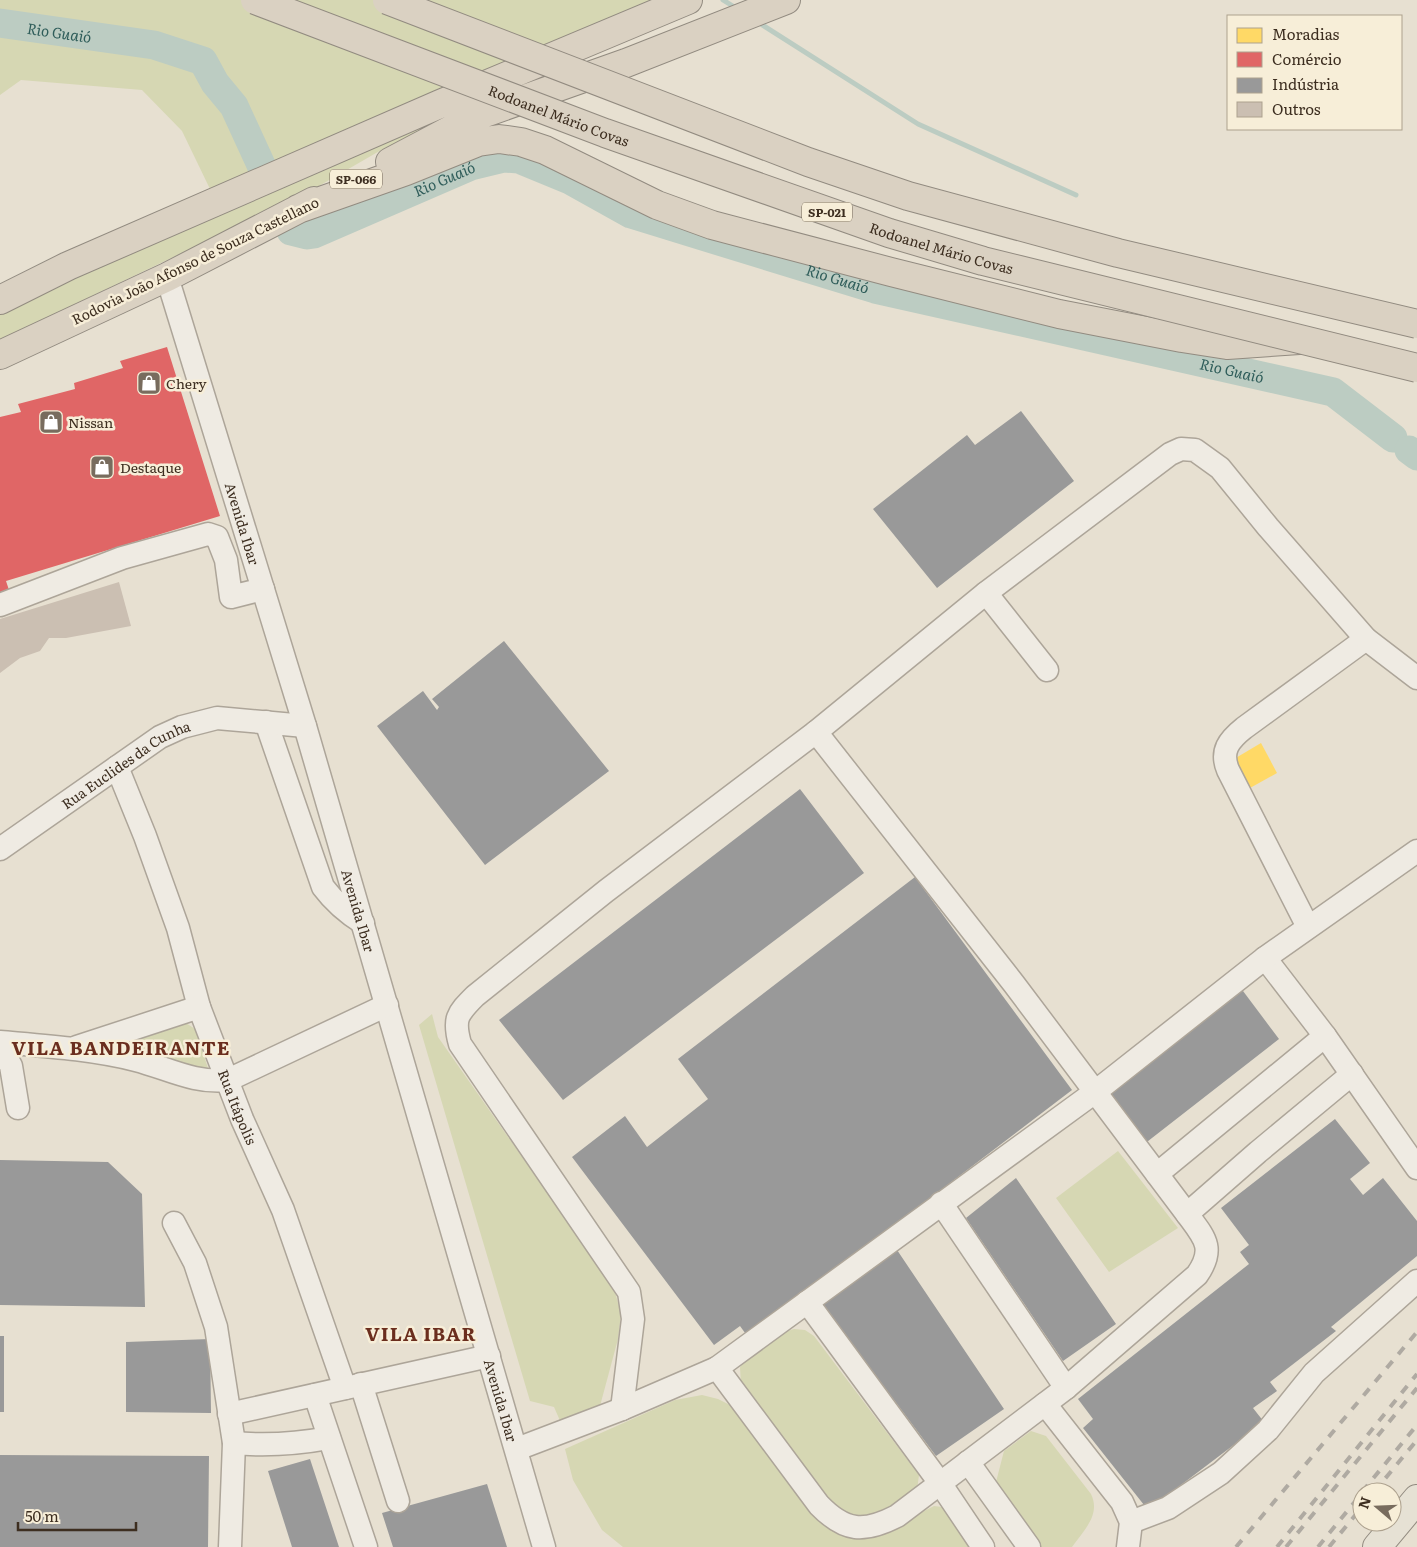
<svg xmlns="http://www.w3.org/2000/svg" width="1417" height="1547" viewBox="0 0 1417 1547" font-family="Literata,serif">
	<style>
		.green { fill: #d6d7b3 }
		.homes { fill: #ffd966 }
		.shops { fill: #e06666 }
		.industry { fill: #999 }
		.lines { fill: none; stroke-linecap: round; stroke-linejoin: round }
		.stream { stroke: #bcccc2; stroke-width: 5 }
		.river { stroke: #bcccc2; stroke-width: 29 }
		.building { fill: #cbbfb2 }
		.minor-casing { stroke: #ada599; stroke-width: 25 }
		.major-casing { stroke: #928b80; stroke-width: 30 }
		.highway-casing { stroke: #928b80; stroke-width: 30 }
		.minor { stroke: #efebe3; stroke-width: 22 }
		.major { stroke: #e6e1d4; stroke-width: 28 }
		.highway { stroke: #dad1c2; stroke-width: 28 }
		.rail { stroke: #afaaa2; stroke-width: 4; stroke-dasharray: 9 9; stroke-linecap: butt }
		.highway-bridge-casing { stroke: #928b80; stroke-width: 30; stroke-linecap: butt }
		.highway-bridge { stroke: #dad1c2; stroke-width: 28 }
		.labels { text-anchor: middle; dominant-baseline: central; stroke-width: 5; stroke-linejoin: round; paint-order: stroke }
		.shield { fill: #f7eed8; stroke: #756857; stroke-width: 1 }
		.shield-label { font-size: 12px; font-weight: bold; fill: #3d2e20 }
		.street-label { font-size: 14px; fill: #3d2e20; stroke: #f7eed8 }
		.poi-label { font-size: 14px; fill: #3d2e20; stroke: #f7eed8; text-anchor: start }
		.water-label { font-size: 15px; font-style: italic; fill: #2f5d5a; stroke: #f7eed8 }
		.district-label { font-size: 19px; font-weight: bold; letter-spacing: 1px; fill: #6b2e1e; stroke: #f7eed8 }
	</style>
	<rect width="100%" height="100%" fill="#e7e0d1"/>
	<path class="green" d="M0,0H657L210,189L182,131L142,90L21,80L0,95Z
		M466,103L483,107L383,149L305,194L0,340V308Z
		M432,1014L438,1037L614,1288L621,1314L618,1339L600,1406L561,1423L554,1407L530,1401L419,1025Z
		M186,1023L195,1029L209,1071L135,1052L132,1045L137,1038Z
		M1118,1151L1178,1228L1109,1272L1056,1198Z
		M794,1329L805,1330L814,1336L919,1475L917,1490L875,1517L850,1516L834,1504L741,1385L740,1367C753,1351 775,1334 794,1329Z
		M702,1395L718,1399L732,1406L826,1523C871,1547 893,1526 934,1506L942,1507L971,1547H623L602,1530L573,1480L565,1449L675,1400Z
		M1031,1431L1046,1436L1091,1494C1101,1515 1084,1530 1072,1547H1038L996,1482L1004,1451Z"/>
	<path class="homes" d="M1261,743L1277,773L1250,788L1234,759Z"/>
	<path class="shops" d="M167,347L220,516L6,581L12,599L0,601V417L21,412L18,404L75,389L74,383L123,368L120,361Z"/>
	<path class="industry" d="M1021,411L1074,481L937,588L873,509L967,435L975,445Z
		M504,641L609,771L485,865L377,726L423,691L437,710L439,707L432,699Z
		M800,789L864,873L563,1100L499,1020Z
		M915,877L1072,1090L748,1337L740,1326L714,1345L572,1157L625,1116L647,1147L708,1099L678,1059Z
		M1237,983L1279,1039L1143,1145L1101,1092Z
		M1335,1119L1370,1163L1350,1179L1363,1195L1383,1178L1417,1221V1256L1331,1327L1336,1331L1270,1382L1277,1391L1253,1408L1264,1422L1148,1510L1083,1428L1093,1419L1078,1399L1249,1264L1240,1252L1249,1245L1221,1208Z
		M0,1160L108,1162L142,1194L145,1307L0,1305Z
		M1016,1178L1116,1324L1063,1361L966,1218Z
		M893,1244L1004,1409L936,1456L819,1300Z
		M0,1336H4V1412H0Z
		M210,1339L211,1413L126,1412V1342Z
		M0,1455L209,1456L208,1547H0Z
		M310,1459L339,1547H292L268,1471Z
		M487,1484L507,1547H393L382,1513Z"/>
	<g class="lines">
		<path class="stream" d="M723,0L739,10
			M756,21L918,124L1076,195"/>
		<g class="river">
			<path id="s1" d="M0,23L154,45L203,61L215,83L234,106L262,167"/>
			<path id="s2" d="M291,231L307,235L314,234L471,166L504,158L519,159L570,180L631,214L875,289L1333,392L1393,438"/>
			<path d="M1409,450L1417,456"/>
		</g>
	</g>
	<path class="building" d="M119,582L131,626L66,638H49L40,651L20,658L0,673V619Z"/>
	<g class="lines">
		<g class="minor-casing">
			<g id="minor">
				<path id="s3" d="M167,277L305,726L544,1547"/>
				<path d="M986,593L1047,670"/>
				<path d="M0,605L122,558L208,534L217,537L226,560L231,597L263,589"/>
				<path d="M266,722L323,887C335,903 347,913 363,923"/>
				<path id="s4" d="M117,767L145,836L178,928L199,1007L242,1119L283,1210L345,1388"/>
				<path id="s5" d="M0,849L160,737L182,727L217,718L305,726"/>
				<path d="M1308,927L1228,770C1220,751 1229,740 1244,728L1366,639"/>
				<path d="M1265,958L1325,1036L1417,1168"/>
				<path d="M0,1042C45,1046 92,1049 136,1060C167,1068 195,1084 228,1080L387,1005"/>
				<path d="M0,1045L11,1066L18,1108"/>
				<path d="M77,1047L199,1007"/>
				<path d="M1157,1174L1325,1036"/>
				<path d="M941,1203L1066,1388"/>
				<path d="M1187,1214L1258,1152L1352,1074"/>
				<path d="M174,1223L195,1263L216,1327L234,1443L230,1547"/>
				<path d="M807,1302L940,1483L983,1547"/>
				<path d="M717,1368L1095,1092L1265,958L1417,851"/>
				<path d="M361,1384L398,1501"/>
				<path d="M315,1395L366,1547"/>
				<path d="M1045,1404L1122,1502L1131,1522L1128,1547"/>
				<path d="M622,1409L633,1319L629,1292L460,1044C453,1019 457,1014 475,996L606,891L816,732L986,593L1170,454L1181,449L1195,450L1220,468L1268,527L1366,639L1417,678"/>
				<path d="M229,1414L489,1356"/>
				<path d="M234,1443C267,1446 296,1444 329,1438"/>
				<path d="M517,1449L622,1409L717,1368L819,1505C845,1532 864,1533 897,1516L1066,1388L1197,1275C1216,1248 1204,1237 1187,1214L1014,984L816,732"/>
				<path d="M968,1462L1029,1547"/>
				<path d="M1131,1522L1168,1508L1221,1473L1268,1430L1314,1373L1417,1281"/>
			</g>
		</g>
		<g class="major-casing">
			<path id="major" d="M1377,1547L1417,1499"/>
		</g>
		<g class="highway-casing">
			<path id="highway" d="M390,162L479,115L626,63L786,0
				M298,209L406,171L478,142L499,139L521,142L545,150L657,205L712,225L891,272L1059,314L1182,338L1227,345L1299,340
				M0,300L68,266L440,104L688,0
				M0,355L167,277L314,201"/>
		</g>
		<use href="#minor" class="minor"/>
		<use href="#major" class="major"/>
		<use href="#highway" class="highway"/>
		<path class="rail" d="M1362,1492L1417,1425
			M1374,1492L1417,1440
			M1236,1547L1417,1332
			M1277,1547L1417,1374
			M1286,1547L1417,1388
			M1318,1547L1362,1493
			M1329,1547L1362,1507"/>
		<g class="highway-bridge-casing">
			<g id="highway-bridge">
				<path id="s6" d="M255,0L605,133L889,233L983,261L1417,368"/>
				<path d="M387,0L808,162L908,196L1118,253L1417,324"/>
			</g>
		</g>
		<use href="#highway-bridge" class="highway-bridge"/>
	</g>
	<defs>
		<g id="shop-square" transform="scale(1.25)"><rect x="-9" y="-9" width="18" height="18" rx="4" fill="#786c5e" stroke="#f7eed8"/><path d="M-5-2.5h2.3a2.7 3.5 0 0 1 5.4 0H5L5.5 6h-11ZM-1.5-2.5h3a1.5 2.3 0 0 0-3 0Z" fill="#fff"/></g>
	</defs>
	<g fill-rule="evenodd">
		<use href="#shop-square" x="149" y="383"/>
		<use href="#shop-square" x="51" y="422"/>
		<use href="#shop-square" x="102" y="467"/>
	</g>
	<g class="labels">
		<g class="shield">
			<rect x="330" y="169.5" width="52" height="19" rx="4"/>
			<rect x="802" y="202.5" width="50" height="19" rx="4"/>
		</g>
		<g class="shield-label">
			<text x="356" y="179">SP-066</text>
			<text x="827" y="212">SP-021</text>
		</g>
		<g class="street-label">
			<text stroke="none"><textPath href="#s6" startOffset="325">Rodoanel Mário Covas</textPath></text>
			<text stroke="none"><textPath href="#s6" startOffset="730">Rodoanel Mário Covas</textPath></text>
			<text transform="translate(195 260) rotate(-26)">Rodovia João Afonso de Souza Castellano</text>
			<text stroke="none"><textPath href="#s3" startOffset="258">Avenida Ibar</textPath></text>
			<text stroke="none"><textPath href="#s5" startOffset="152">Rua Euclides da Cunha</textPath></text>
			<text stroke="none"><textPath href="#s3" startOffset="662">Avenida Ibar</textPath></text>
			<text stroke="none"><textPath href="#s4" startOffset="361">Rua Itápolis</textPath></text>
			<text stroke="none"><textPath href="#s3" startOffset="1172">Avenida Ibar</textPath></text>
		</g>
		<g class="poi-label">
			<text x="166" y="383">Chery</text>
			<text x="68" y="422">Nissan</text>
			<text x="120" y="467">Destaque</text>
		</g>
		<g class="water-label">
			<text stroke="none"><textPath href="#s1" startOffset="60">Rio Guaió</textPath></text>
			<text stroke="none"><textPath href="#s2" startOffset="165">Rio Guaió</textPath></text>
			<text stroke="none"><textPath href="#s2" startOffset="585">Rio Guaió</textPath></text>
			<text stroke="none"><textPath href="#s2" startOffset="990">Rio Guaió</textPath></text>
		</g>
		<g class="district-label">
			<text x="121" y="1047">VILA BANDEIRANTE</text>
			<text x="421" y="1333">VILA IBAR</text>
		</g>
	</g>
	<rect x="1227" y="15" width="175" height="115" fill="#f7eed8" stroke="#ada18e"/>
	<rect x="1237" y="28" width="25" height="15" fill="#ffd966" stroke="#ada18e"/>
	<text x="1272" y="40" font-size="15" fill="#3d2e20">Moradias</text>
	<rect x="1237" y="52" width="25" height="15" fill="#e06666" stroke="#ada18e"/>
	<text x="1272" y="65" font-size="15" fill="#3d2e20">Comércio</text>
	<rect x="1237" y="78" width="25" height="15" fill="#999999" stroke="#ada18e"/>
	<text x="1272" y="90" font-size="15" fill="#3d2e20">Indústria</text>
	<rect x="1237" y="102" width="25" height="15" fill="#cbbfb2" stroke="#ada18e"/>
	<text x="1272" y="115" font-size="15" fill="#3d2e20">Outros</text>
	<g transform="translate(1377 1507) rotate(289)"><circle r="24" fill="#f7eed8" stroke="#ada18e"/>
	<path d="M0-4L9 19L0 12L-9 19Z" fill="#786c5e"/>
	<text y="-8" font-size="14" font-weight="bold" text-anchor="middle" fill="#3d2e20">N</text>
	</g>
	<path d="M18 1522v8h118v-8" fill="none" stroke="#3d2e20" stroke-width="2.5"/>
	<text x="25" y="1522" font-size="15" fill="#3d2e20" stroke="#f7eed8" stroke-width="4" paint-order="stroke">50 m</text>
</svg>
